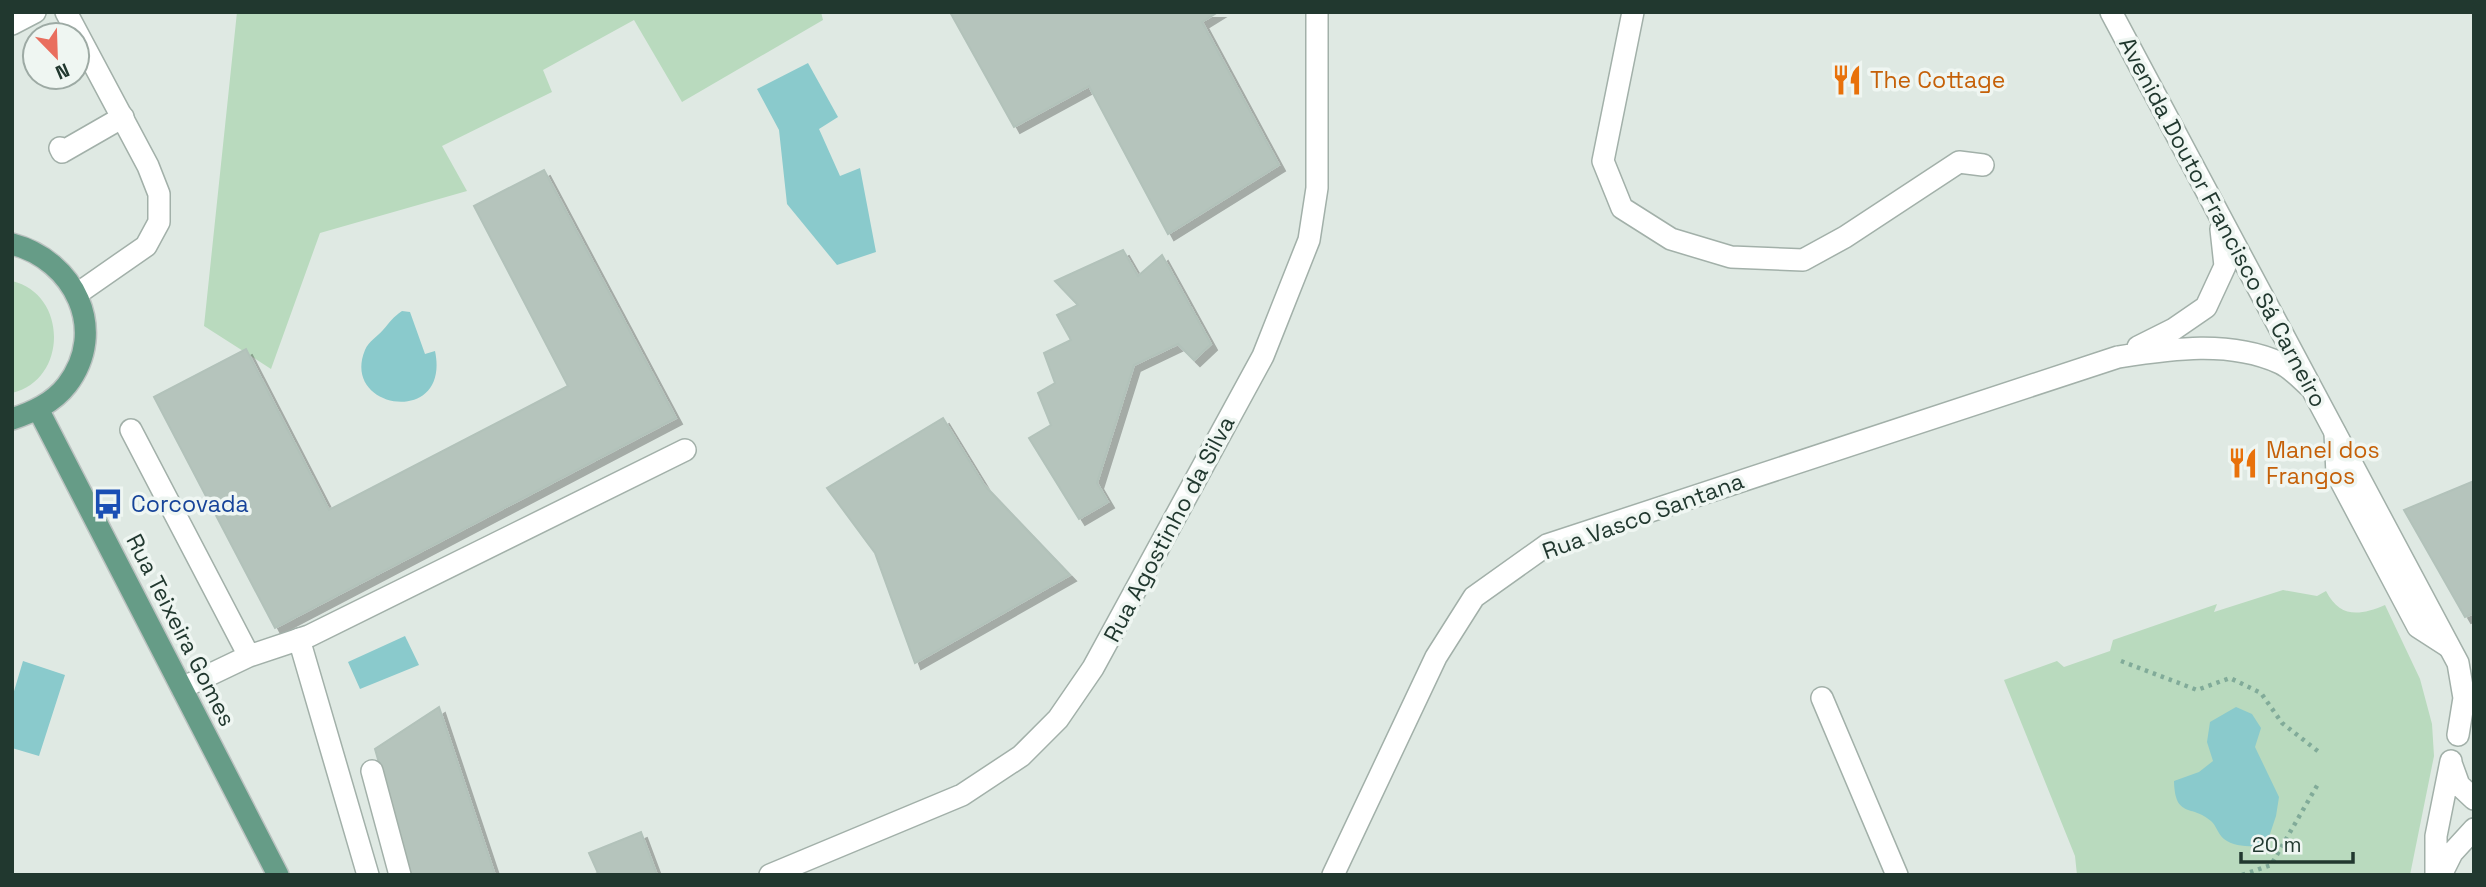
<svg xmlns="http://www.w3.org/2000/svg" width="2486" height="887" viewBox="0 0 2486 887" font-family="'Space Grotesk',sans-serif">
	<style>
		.green { fill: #b9dabe }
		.water { fill: #8acacc }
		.building { fill: #b5c4bc; stroke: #b2c2ba; stroke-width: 2; filter: url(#shadow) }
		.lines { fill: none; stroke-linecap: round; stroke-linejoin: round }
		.service-casing { stroke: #a2b0a9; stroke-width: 24 }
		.minor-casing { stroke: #a2b0a9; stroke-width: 24 }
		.primary-casing { stroke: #bcc3c1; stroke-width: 24 }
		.path { stroke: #81ab99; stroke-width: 4.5; stroke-dasharray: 3.5 5; stroke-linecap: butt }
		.service { stroke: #fff; stroke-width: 21 }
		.minor { stroke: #fff; stroke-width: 21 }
		.primary { stroke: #669c87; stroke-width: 21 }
		.labels { text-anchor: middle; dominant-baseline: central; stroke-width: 7; stroke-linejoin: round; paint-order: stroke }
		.food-label { font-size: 23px; fill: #c56008; stroke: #eff6f2; text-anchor: start }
		.street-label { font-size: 23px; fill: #21382f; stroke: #eff6f2 }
		.transit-label { font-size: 23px; fill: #164399; stroke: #eff6f2; text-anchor: start }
	</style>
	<defs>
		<filter id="shadow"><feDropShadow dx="6" dy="6" stdDeviation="0" flood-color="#0004"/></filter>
	</defs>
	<rect width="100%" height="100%" fill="#dfe9e3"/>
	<path class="green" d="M237,12H821L823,20L682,102L634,20L543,70L552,92L442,146L467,191L320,233L271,369L204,326Z
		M12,281C68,294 68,380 12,393Z
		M2283,590L2317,596L2326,591C2340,618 2359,616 2385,605L2420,679L2432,724L2434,756L2410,875H2077L2075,856L2004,680L2057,661L2064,667L2110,651L2113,640L2217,604L2214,612Z"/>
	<path class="water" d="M808,63L838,117L819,129L840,176L860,168L876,252L837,265L787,204L779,130L757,89Z
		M402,311L410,312L425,354L435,351C451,427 340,410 365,350C369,341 377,337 383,330C390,322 393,317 402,311Z
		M405,636L419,665L360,689L348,662Z
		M23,661L65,675L39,756L12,748V698Z
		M2236,707L2252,714L2261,728L2255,747L2279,797L2276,816L2266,846C2253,846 2235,848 2224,839C2218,834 2216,825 2211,821C2192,804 2175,819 2174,781L2199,772L2213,761L2207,742L2210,722Z"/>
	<path class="building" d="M950,12H1218L1202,22L1279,165L1168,234L1089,86L1014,127Z
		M544,170L676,418L275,628L154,397L246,349L329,510L568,386L474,206Z
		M1123,250L1138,276L1162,255L1211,344L1194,360L1178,344L1134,365L1097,483L1108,502L1079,519L1029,438L1051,425L1038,393L1055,383L1044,353L1071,340L1057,315L1078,305L1055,281Z
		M943,418L984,485L1070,575L915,663L875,553L827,488Z
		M2474,481V613L2465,617L2404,510Z
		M439,707L495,875H411L375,749Z
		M641,832L657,875H593L598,873L589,853Z"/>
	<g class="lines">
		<g class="service-casing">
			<path id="service" d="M12,24L35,12
				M60,148L62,152L123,117
				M131,430L249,656L182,688
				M2335,433L2337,474L2418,627L2449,647
				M249,656L309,636L685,450
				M372,771L400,875"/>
		</g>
		<g class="minor-casing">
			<path id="minor" d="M66,12L148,166L159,194V222L146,246L77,294
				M1633,12L1603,161L1622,208L1671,239L1731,257L1803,260L1845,237L1959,162L1983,165
				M2111,12L2458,663L2464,698L2458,735
				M2138,347L2174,329L2206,307L2225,266L2221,229
				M299,639L368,875
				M1822,698L1897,875
				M2451,763L2459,785L2474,799
				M770,875L962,795L1021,756L1058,719L1093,668L1263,356L1309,240L1317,188V12
				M1333,875L1436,657L1474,597L1547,545L2118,357C2171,349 2229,340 2280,363C2291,368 2301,379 2310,387
				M2436,875V836L2451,761
				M2441,875L2452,853L2474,829"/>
		</g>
		<g class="primary-casing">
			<path id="primary" d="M12,244C74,260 109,330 67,385C53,403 33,412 12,419
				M38,409L278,875"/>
		</g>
		<path class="path" d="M2121,661L2197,690L2230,678L2261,693L2282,723L2319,752
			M2242,875L2271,865L2318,784"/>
		<use href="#service" class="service"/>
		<use href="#minor" class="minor"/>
		<use href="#primary" class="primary"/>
	</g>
	<defs>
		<g id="restaurant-bare" transform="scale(2.415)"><path d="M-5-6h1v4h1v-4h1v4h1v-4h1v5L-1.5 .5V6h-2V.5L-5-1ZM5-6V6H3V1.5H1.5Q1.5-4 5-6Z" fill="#e8710a" stroke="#eff6f2" stroke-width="2.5" paint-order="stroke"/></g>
		<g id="bus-bare" transform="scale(2.415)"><path d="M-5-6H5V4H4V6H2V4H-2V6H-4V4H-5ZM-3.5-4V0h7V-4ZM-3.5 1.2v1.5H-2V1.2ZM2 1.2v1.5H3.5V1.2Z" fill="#1a4fb4" stroke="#eff6f2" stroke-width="2.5" paint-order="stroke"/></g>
	</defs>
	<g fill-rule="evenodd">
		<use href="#restaurant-bare" x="1847" y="80"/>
		<use href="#restaurant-bare" x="2243" y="463"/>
		<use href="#bus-bare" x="108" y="504"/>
	</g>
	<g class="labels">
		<g class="food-label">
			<text x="1870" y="80">The Cottage</text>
			<text x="2266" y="450">Manel dos<tspan x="2266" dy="26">Frangos</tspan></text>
		</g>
		<g class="street-label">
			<text transform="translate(2223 222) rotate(62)">Avenida Doutor Francisco Sá Carneiro</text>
			<text transform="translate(1643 516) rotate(-20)">Rua Vasco Santana</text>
			<text transform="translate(1169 529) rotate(-62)">Rua Agostinho da Silva</text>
			<text transform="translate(181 630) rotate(63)">Rua Teixeira Gomes</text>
		</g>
		<g class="transit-label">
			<text x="131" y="504">Corcovada</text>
		</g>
	</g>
	<rect width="2486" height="887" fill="none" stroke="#21382f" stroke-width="28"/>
	<g transform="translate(56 56) rotate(157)"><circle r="33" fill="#eff6f2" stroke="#9daaa4" stroke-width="2"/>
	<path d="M0-5L12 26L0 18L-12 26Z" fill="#e96e5e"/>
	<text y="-10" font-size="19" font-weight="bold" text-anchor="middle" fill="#21382f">N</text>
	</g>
	<path d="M2241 852v10h112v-10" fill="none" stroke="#21382f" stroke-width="3.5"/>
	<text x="2252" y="852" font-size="21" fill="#21382f" stroke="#eff6f2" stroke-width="5" paint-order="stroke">20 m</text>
</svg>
